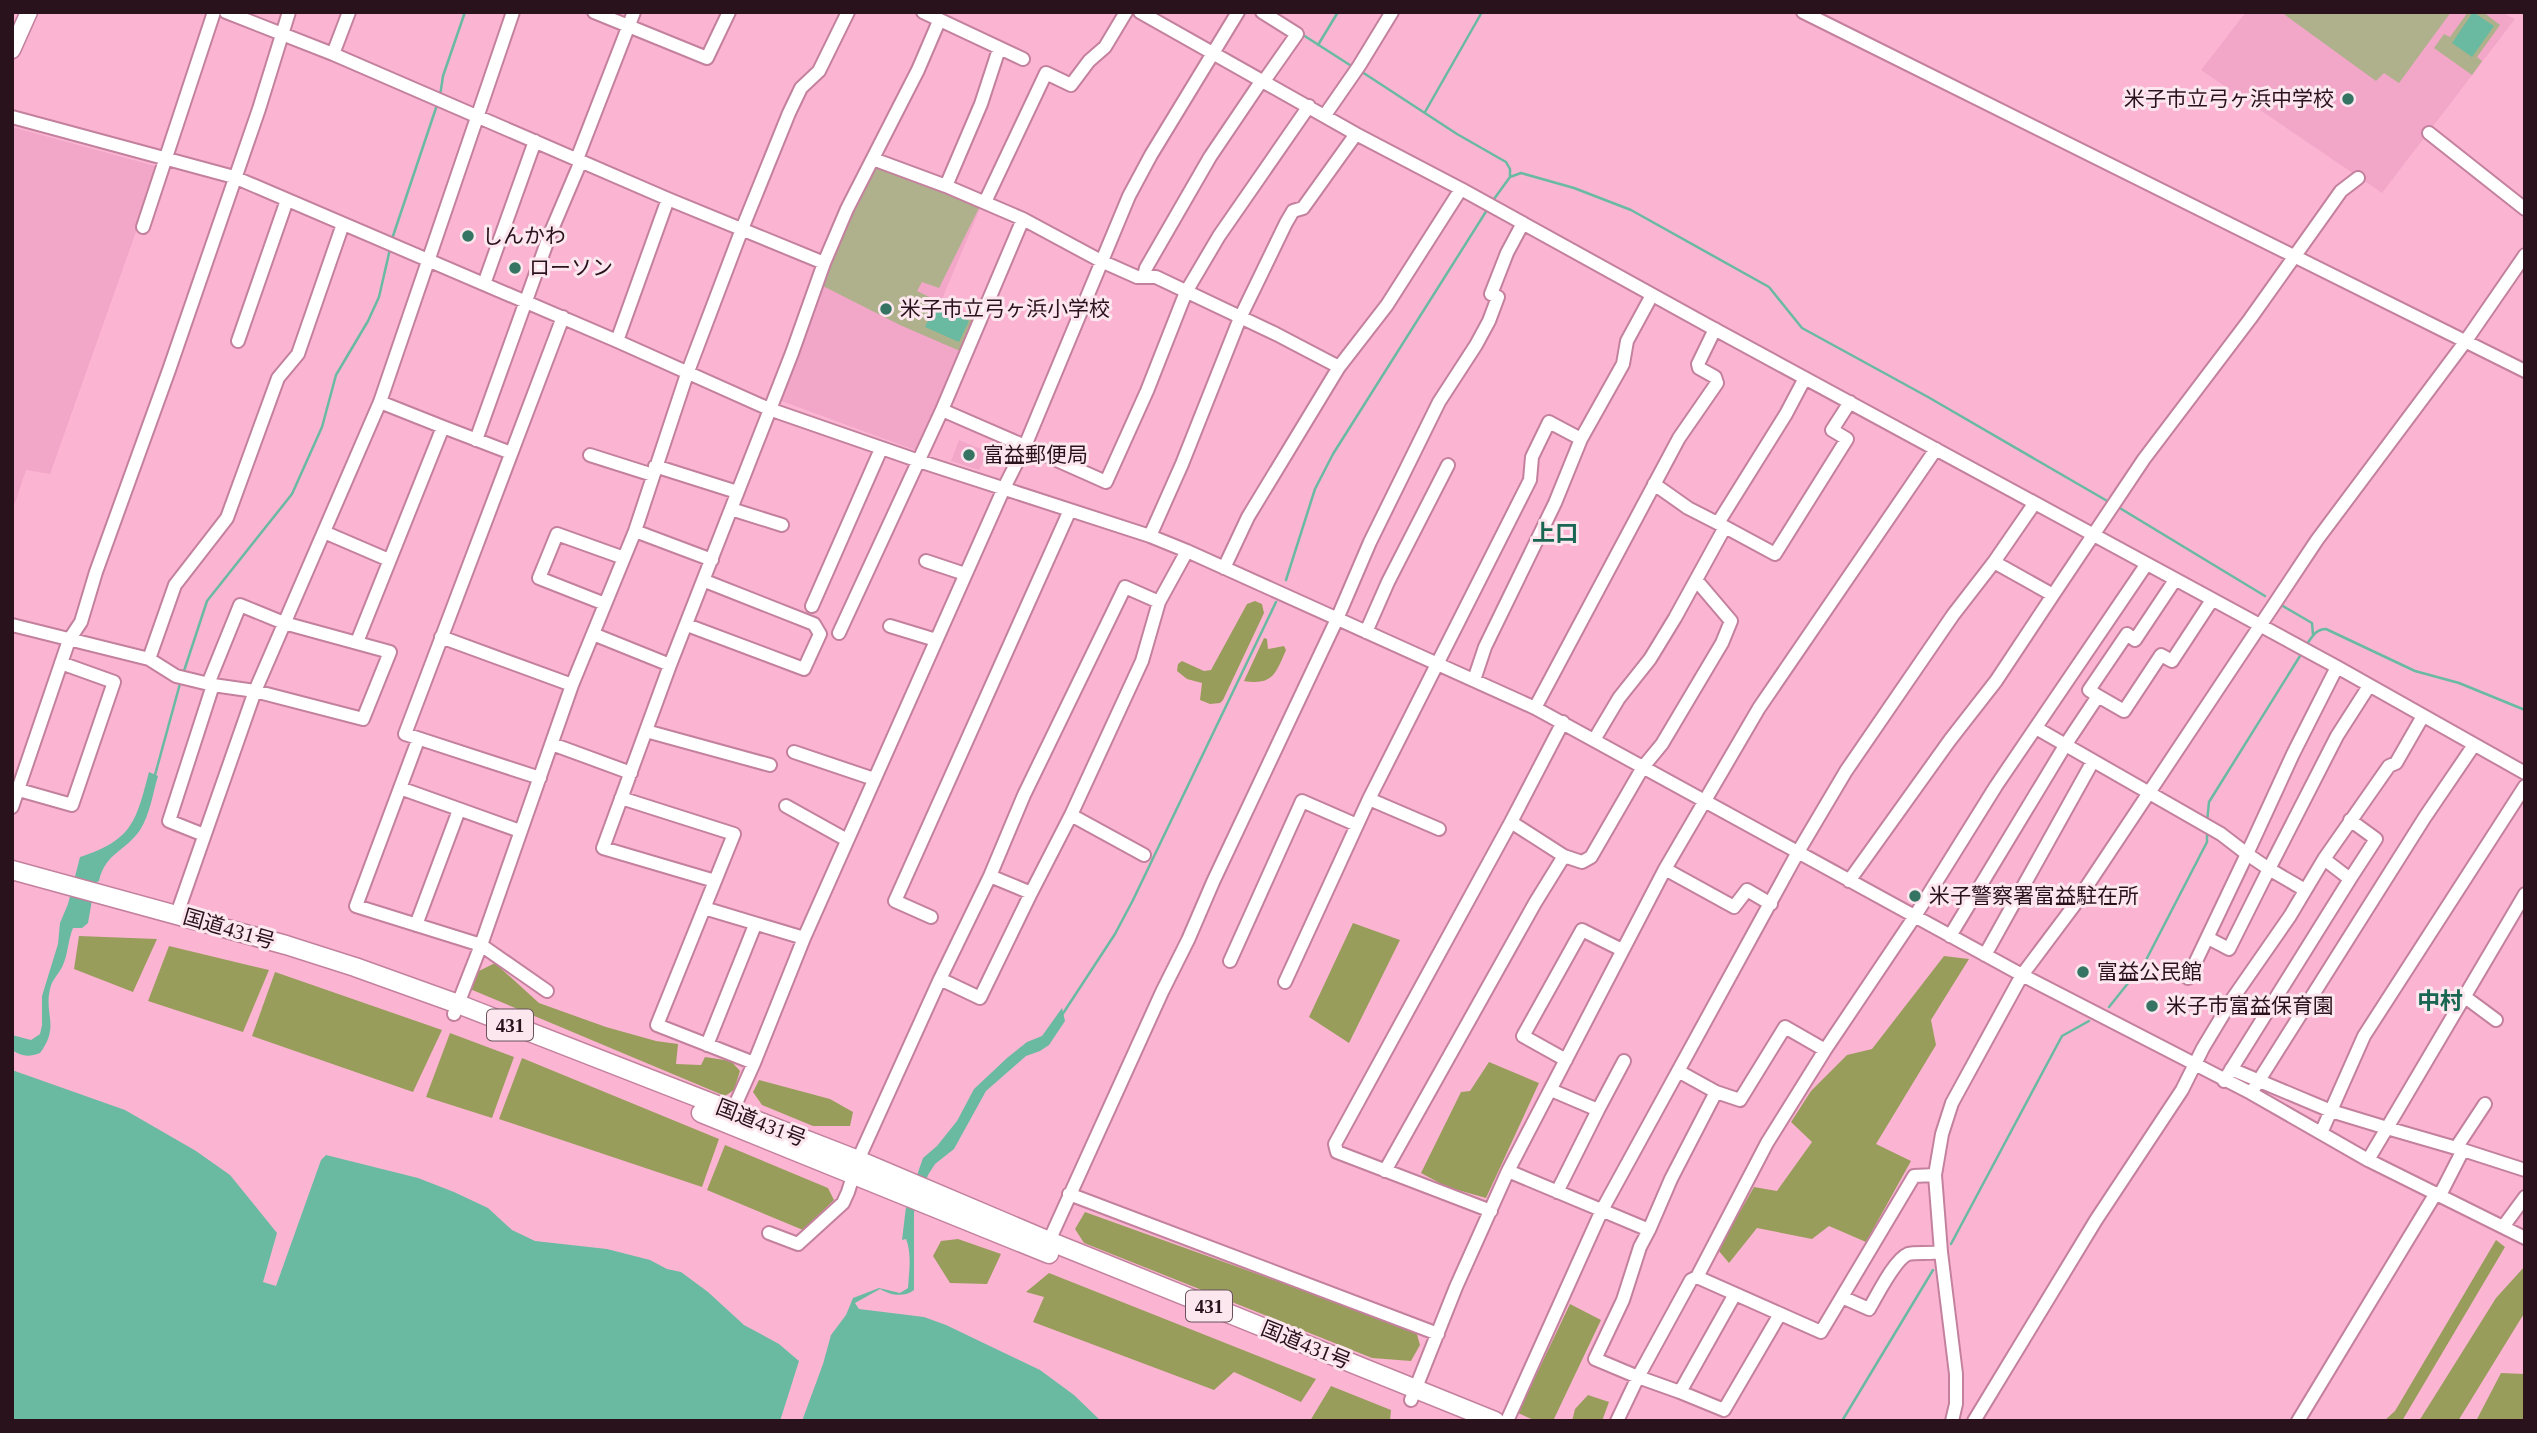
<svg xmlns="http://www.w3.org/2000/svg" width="2537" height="1433" viewBox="0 0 2537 1433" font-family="'Times New Roman','Noto Sans JP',serif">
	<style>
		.built { fill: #f2a6c8 }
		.green { fill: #aeb18b }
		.forest { fill: #999d5b }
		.water { fill: #69baa1 }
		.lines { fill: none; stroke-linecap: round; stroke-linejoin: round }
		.stream { stroke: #69baa1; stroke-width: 2.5 }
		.minor-casing { stroke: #c3819e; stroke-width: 16 }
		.major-casing { stroke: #c3819e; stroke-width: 19 }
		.highway-casing { stroke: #c3819e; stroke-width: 21 }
		.minor { stroke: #fff; stroke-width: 12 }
		.major { stroke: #fff; stroke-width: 16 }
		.highway { stroke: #fff; stroke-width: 18 }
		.rail-casing { stroke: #7c5264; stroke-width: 5 }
		.rail { stroke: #fde7ef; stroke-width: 2.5; stroke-dasharray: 8; stroke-linecap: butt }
		.poi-dot { fill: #357462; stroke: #fde7ef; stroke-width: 2.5 }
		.labels { text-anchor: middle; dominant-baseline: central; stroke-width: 6; stroke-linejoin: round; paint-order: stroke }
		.shield { fill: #fde7ef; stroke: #69525c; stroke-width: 2 }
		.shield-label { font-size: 19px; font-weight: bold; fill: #2a121d }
		.poi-label { font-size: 21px; fill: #2a121d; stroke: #fde7ef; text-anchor: start }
		.street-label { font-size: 21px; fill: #2a121d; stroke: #fde7ef }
		.neighbourhood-label { font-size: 23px; font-weight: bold; fill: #196652; stroke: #fde7ef }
	</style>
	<rect width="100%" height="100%" fill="#fbb5d3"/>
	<path class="built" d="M2246,12H2501L2515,19L2382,193L2201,70Z
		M12,127L159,167L50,474L26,470L12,512Z
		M882,163L982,204L942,299L978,318L920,452L779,400L828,263L871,168Z
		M959,440L988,452L979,470L951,461Z"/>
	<path class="green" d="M2281,12H2451L2399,83L2384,73L2376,81Z
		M2468,12H2483L2500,25L2477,57L2482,61L2472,75L2434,48L2444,34L2450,37Z
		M882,165L980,206L939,288L922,282L917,291L975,319L960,351L900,325L823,286L837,244L873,169Z"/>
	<path class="forest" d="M1255,601L1262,604L1264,613L1223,700L1220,703L1210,704L1200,700L1202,683L1187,679L1177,671L1178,664L1182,661L1204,671L1211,670L1247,604Z
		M1264,638L1267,639L1268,649L1284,646L1286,650C1276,673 1273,686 1244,681Z
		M1353,923L1400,940L1349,1043L1309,1017Z
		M79,936L157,939L133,992L74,969Z
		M169,946L269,970L243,1032L148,1001Z
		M1944,956L1969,959L1931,1020L1936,1045L1876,1144L1911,1161L1866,1242L1829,1226L1812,1239L1757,1228L1729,1263L1718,1250L1754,1187L1777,1191L1812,1142L1791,1122L1811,1091L1847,1055L1872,1049Z
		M495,963L539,1003L606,1027L656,1041L678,1044L676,1064L701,1065L705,1057L731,1061L740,1071L734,1090L725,1096L470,989L479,971Z
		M275,972L442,1030L413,1092L252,1036Z
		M450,1033L514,1057L492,1118L426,1097Z
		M522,1058L719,1139L702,1187L499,1119Z
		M1489,1062L1539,1083L1486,1198L1447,1187L1421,1173L1461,1092L1470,1091Z
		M759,1080L830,1099L853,1112L850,1126H813L762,1105L753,1092Z
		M725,1145L828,1188L834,1200L803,1230L707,1190Z
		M1085,1212L1416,1331L1420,1345L1411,1361L1372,1358L1084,1243L1075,1229Z
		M958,1239L1001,1254L987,1284L950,1283L933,1256L941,1241Z
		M2496,1240L2505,1247L2402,1421H2384L2395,1411Z
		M2525,1266V1312L2458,1421H2419L2496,1298Z
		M1049,1273L1316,1379L1301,1402L1234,1372L1214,1390L1033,1322L1044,1297L1026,1292Z
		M1570,1304L1601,1320L1553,1421H1536L1518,1413Z
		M2501,1373L2525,1374V1421H2476Z
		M1331,1386L1391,1410L1390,1421H1310Z
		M1588,1395L1609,1402L1602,1421H1572L1575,1409Z"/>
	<path class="water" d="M2473,12L2494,26L2472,57L2452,43Z
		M935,305L969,321L959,342L925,327Z
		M149,772L158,776C153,792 150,815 140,830C126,851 105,853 99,881L95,883L88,923L82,928H73C68,940 68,954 63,965C59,974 52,979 50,989C44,1015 60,1026 40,1053C29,1057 22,1057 12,1050V1035L31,1040L40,1034L42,1025V996L58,944L60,923L68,904L80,857C133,840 136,821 149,772Z
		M1062,1008L1065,1021L1049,1045L1040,1051L1026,1056L986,1091L954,1149L935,1164L928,1175L914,1212V1290C904,1298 890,1295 880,1289L855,1303L859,1309L924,1317L946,1325L1040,1370L1074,1395L1101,1421H802L823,1364L831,1335L846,1315L853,1298L879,1288L900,1293L908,1288C909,1272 912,1254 906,1239L902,1240L906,1207L923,1158L937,1146L957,1121L974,1089L1007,1058L1027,1042L1042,1036Z
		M12,1070L125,1110L196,1151L230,1175L277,1233L263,1282L276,1286L321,1160L326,1155L418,1178L454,1192L488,1208L512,1230L535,1241L607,1249L650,1260L667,1269L681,1272L708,1292L744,1325L779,1344L799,1361L780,1421H12Z"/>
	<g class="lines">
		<path class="stream" d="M1300,33L1353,67
			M1318,45L1338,12
			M1359,70L1457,134L1506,162L1510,169V177
			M440,96L443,76L465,12
			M1425,112L1482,12
			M1494,199L1510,177L1521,173L1574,188L1631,210L1769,287L1802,328L1928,397L2109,502
			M392,239L438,102
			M2118,507L2265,596
			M1286,580L1315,489L1333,454L1487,210
			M2281,605L2312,623L2313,635
			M2307,644C2312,637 2316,629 2326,629L2415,671L2459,683L2525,710
			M183,674L207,601L292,494L322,427L336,375L368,321L379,297L390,249
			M155,775L181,680
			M2207,822L2209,802L2300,656
			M2109,1007L2145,962L2207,842V832
			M1062,1015L1115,934L1133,900L1276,602
			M1951,1244L2062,1036L2089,1021
			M1842,1421L1933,1270"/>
		<g class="minor-casing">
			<path id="minor" d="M226,12L333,54L668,199L824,263
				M594,12L707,58L729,12
				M923,12L1023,59
				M1140,12L1356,134L1461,189L1707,325L2337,667L2525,773
				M1238,12L1151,155L1129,196L1025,446L1106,482L1147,391L1186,292L1219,236L1309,106
				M1262,12L1297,34L1264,81
				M1803,12L2525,371
				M333,54L349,12
				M1325,115L1359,66L1392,12
				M12,117L234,177L617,341L769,409L919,461L1150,536L1187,551L1535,708L2022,975L2251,1093L2368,1160L2525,1238
				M2429,133L2525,209
				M577,159L634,12
				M873,159L946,186L1023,219L1101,261L1137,277H1156L1276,334L1339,367L1248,517L1224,568
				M946,186L981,104L999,49
				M985,202L1046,73L1071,85L1089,61L1105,47L1126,12
				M143,227L214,12
				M1144,276L1146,268L1210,157L1262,80
				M484,284L535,141
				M238,341L287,200
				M617,341L668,199
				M1339,367L1387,305L1461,189
				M443,427L511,453
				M476,440L550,234L581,161
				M590,455L653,475
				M655,466L737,492
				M2034,504L1994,562L2053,595L2144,459L2250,319L2341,191L2358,178
				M731,509L782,525
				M1718,523L1786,414L1805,378
				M1725,527L1775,554L1847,439L1832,430L1850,402
				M635,531L712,560
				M324,532L389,560
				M1150,536L1182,464L1240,318L1286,223L1293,211L1303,208L1356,134
				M926,561L965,574
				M605,604L539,578L557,534L624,558
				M812,606L881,449
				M12,625L149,659L176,676L213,685L255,691L363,719L390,652L284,623L240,605L208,684
				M687,625L804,669L820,634L814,624L705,581
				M890,626L936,640
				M1366,632L1388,582L1448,465
				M839,633L942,410
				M593,634L670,665
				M441,637L572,685
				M357,642L443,427L380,402
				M149,659L175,585L227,518L278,378L298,354L343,224
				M2337,667L2293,754L2247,854L2269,869L2337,736L2369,686
				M1474,680L1485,647L1555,503L1581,439
				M2098,696L2089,690L2127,634L2135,640L2175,580
				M1535,708L1679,438L1717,383L1715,377L1699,368L1698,364L1715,329
				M2036,728L2221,834L2247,854L2188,978
				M646,731L770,765
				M418,740L356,906L481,945L547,991
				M1594,740L1619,698L1650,659L1675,618L1725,527L1688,508L1654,484
				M552,744L631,773
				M794,752L874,779
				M540,778L405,734L563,317
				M400,788L520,831
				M19,790L72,805L114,682L61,663
				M621,798L734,834L657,1025L754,1063L732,1112
				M1369,799L1439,829
				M786,806L847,840
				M12,807L69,640L81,622L96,572L169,370L259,109L289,12
				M1071,815L1144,855
				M1511,822L1564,856L1582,862L1591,857L1643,767L1662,744L1722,643L1731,621L1697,581
				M204,835L169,821L213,685
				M1665,869L1734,907L1747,890L1771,904
				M990,876L1031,893L1071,815L1142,661L1159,602
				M2350,879L2376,839L2350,820
				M715,881L603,848L670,665L792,353L824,263L847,209L918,70L939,21
				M1849,881L1950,740L1996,681L2053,595
				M704,908L804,938L754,1063
				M177,914L255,691L380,402L513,12
				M931,917L895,901L1070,510
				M416,925L459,810
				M1950,936L2066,744L2098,696L2124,711L2161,655L2172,661L2212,600
				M804,938L1004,488L1025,446L942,410L1023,219
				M2208,938L2229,949L2269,869L2305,890
				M1985,955L2093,761
				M1230,961L1302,801L1357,825
				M940,979L980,998L1031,893
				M1285,982L1369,799L1530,480L1532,457L1549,422L1581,439L1623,364L1627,341L1652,295
				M2465,997L2496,1020
				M454,1014L481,945L572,685L635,531L687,374L742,229L789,113L801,88L819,71L848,12
				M707,1045L755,925
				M1566,1060L1523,1036L1582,930L1622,950
				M2231,1069L2331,1111L2387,1128L2368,1160
				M1678,1071L1716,1092
				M2224,1081L2350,879L2324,859
				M1551,1090L1598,1110L1557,1192
				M2251,1093L2425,817L2474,745
				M1598,1110L1624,1061
				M2321,1133L2364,1036L2525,786
				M2456,1148L2485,1104
				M2463,1150L2387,1128L2525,894
				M1385,1171L1535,903L1564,856
				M1508,1171L1649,1230L1671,1179L1716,1092L1740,1100L1785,1027L1825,1050
				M1935,1175L1914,1176L1821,1332L1697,1277L1767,1143L1825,1050L1915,916L1996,786L2146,565
				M1069,1194L1438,1334
				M2440,1195L2463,1150L2525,1170
				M1491,1211L1337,1152L1335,1144L1511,822L1563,722
				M2503,1227L2525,1197
				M769,1233L798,1244L843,1203L848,1192L858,1160L940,979L990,876L1024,795L1125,587L1159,602L1187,551
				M1049,1241L1162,992L1188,940L1213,882L1337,619L1370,542L1439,402L1476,345L1489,321L1498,297L1491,294L1507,253L1523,223
				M1735,1294L1680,1392L1724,1410L1780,1314
				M1844,1298L1869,1309C1877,1296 1894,1260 1908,1254C1915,1252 1931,1254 1941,1252
				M1680,1392L1638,1377L1691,1280L1697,1277
				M1411,1400L1456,1287L1508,1171L1665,869L1759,708L1936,449
				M1507,1421L1602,1210L1798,852L1846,771L1953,615L1994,562
				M1617,1421L1638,1377L1595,1359L1623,1300L1640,1247L1649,1230
				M1952,1421L1956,1404V1374L1941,1252L1935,1175L1942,1134L1952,1103L2022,975L2073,907L2317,540L2465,342L2525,255
				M1974,1421L2096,1220L2182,1090L2203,1048L2233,998L2290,916L2324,859L2389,766L2396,763L2423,716
				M2298,1421L2436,1193"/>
		</g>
		<g class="major-casing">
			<path id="major" d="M12,50L29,12"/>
		</g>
		<g class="highway-casing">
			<path id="highway" d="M12,870L286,945L355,967L458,1004L858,1160L1049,1241L1495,1421
				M701,1113L1049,1254"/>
		</g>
		<use href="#minor" class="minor"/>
		<use href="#major" class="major"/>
		<use href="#highway" class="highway"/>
		<g class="rail-casing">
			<path id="rail" d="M2524,12H2525"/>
		</g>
		<use href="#rail" class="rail"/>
	</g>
	<g class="poi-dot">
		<circle cx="2348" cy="99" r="7"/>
		<circle cx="468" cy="236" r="7"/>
		<circle cx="515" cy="268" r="7"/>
		<circle cx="886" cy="309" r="7"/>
		<circle cx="969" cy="455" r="7"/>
		<circle cx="1915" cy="896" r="7"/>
		<circle cx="2083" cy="972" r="7"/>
		<circle cx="2152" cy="1006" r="7"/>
	</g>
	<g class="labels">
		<g class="shield">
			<rect x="487" y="1009.5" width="46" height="31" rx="5"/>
			<rect x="1186" y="1290.5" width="46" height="31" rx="5"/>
		</g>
		<g class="shield-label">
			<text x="510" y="1025">431</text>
			<text x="1209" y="1306">431</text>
		</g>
		<g class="poi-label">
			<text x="2334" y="99" text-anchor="end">米子市立弓ヶ浜中学校</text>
			<text x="482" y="236">しんかわ</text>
			<text x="529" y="268">ローソン</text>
			<text x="900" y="309">米子市立弓ヶ浜小学校</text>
			<text x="983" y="455">富益郵便局</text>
			<text x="1929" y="896">米子警察署富益駐在所</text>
			<text x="2097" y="972">富益公民館</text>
			<text x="2166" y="1006">米子市富益保育園</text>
		</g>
		<g class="street-label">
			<text transform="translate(229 929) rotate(16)">国道431号</text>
			<text transform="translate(761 1123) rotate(21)">国道431号</text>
			<text transform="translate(1306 1345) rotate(22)">国道431号</text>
		</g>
		<g class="neighbourhood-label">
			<text x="1555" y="533">上口</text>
			<text x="2440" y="1001">中村</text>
		</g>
	</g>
	<rect width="2537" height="1433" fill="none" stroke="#2a121d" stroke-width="28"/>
</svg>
